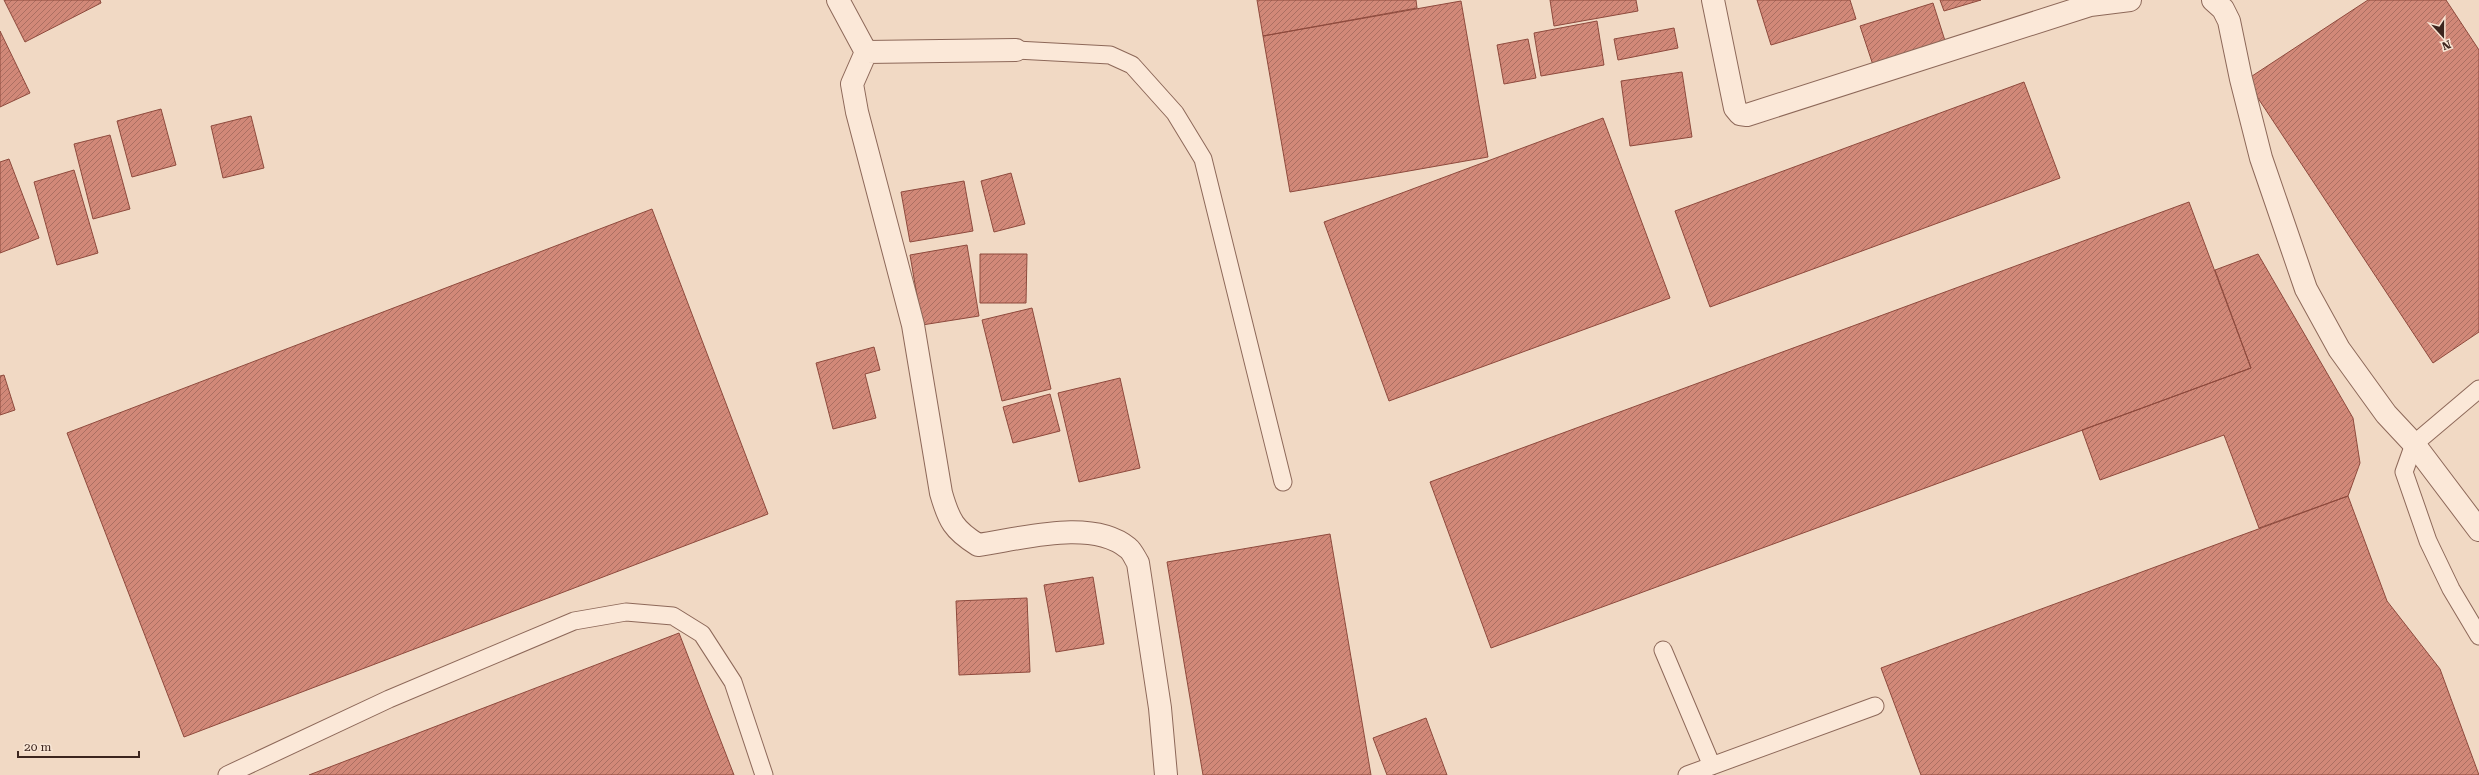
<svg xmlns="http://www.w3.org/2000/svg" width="2479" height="775" viewBox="0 0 2479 775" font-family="'Roboto Serif',serif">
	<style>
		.building { fill: url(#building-hatch); stroke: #8e4a3d }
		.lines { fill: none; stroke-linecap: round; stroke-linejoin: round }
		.service-casing { stroke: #8d6859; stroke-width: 19 }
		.minor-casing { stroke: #8d6859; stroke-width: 24 }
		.service { stroke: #fbe8d8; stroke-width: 17 }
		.minor { stroke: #fbe8d8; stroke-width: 22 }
	</style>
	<defs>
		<pattern id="building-hatch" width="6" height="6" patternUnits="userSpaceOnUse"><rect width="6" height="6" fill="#d18878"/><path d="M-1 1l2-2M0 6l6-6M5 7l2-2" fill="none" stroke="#ab6f62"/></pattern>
	</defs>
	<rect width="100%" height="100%" fill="#f1d9c4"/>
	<path class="building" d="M4,0H100L101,3L25,42Z
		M1257,0H1416L1417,8L1263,36Z
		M1550,0H1636L1638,11L1554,26Z
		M1757,0H1850L1856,19L1771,45Z
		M1940,0H1981L1944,11Z
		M2368,0H2446L2479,50V332L2433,363L2246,80Z
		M1461,1L1488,157L1290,192L1263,36Z
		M1933,3L1947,47L1875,71L1860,26Z
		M1597,21L1604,65L1541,76L1534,33Z
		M1674,28L1678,48L1618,60L1614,39Z
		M0,31L30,93L0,107Z
		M1528,39L1536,78L1504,84L1497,45Z
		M1682,72L1692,137L1630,146L1621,81Z
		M2024,82L2060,178L1710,307L1675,211Z
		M161,109L176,165L132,177L117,121Z
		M251,116L264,168L223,178L211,126Z
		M1603,118L1670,298L1389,401L1324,222Z
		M110,135L130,209L93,219L74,144Z
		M9,159L39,238L0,253V162Z
		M74,170L98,253L57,265L34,182Z
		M1011,173L1025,224L994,232L981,181Z
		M964,181L973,231L910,242L901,192Z
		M2189,202L2251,368L1491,648L1430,482Z
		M652,209L768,514L184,737L67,433Z
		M967,245L979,316L922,325L910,255Z
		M980,254H1027L1026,303H980Z
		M2258,254L2353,418L2360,463L2348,496L2259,528L2224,435L2100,480L2082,430L2251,368L2215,270Z
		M1032,308L1051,389L1002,401L982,320Z
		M874,347L880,370L865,374L876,418L833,429L816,363Z
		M4,375L15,410L0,415V376Z
		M1120,378L1140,468L1079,482L1058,393Z
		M1050,394L1060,431L1013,443L1003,407Z
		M2348,496L2387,601L2440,669L2479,775H1921L1881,668Z
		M1330,534L1371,775H1203L1167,562Z
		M1093,577L1104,644L1056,652L1044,585Z
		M1027,598L1030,672L959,675L956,601Z
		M679,633L734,775H309Z
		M1426,718L1447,775H1387L1373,738Z"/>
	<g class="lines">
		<g class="service-casing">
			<path id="service" d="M1016,50L1110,55L1132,65L1175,113L1203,159L1283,482
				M2479,389L2414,444L2404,472L2428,541L2451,589L2479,636
				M1663,650L1712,766
				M227,775L389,699L574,621L626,612L673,616L702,634L733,682L764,775
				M1687,775L1875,706"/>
		</g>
		<g class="minor-casing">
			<path id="minor" d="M838,0L866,52
				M1713,0L1735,108L1740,114L1747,115L2090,5
				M2084,0L2090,5L2130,0
				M2213,0L2223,9L2229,21L2241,79L2261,158L2306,289L2339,349L2386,414L2414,444L2479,530
				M866,52L852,84L857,112L913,325L941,493C949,521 954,530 978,545C1021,539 1092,518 1128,548C1132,551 1135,558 1138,563L1160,708L1166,775
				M866,52L1016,50"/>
		</g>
		<use href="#service" class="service"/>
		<use href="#minor" class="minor"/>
	</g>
	<g transform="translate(2443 36) rotate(159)" stroke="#f8e5d4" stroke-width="3" paint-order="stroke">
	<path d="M0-3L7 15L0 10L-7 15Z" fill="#3c251e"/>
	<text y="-6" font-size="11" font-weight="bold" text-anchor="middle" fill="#3c251e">N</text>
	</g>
	<path d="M18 751v6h121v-6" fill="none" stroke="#3c251e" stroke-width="2"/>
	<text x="24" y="751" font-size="12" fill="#3c251e" stroke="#f8e5d4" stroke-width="3" paint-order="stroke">20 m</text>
</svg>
